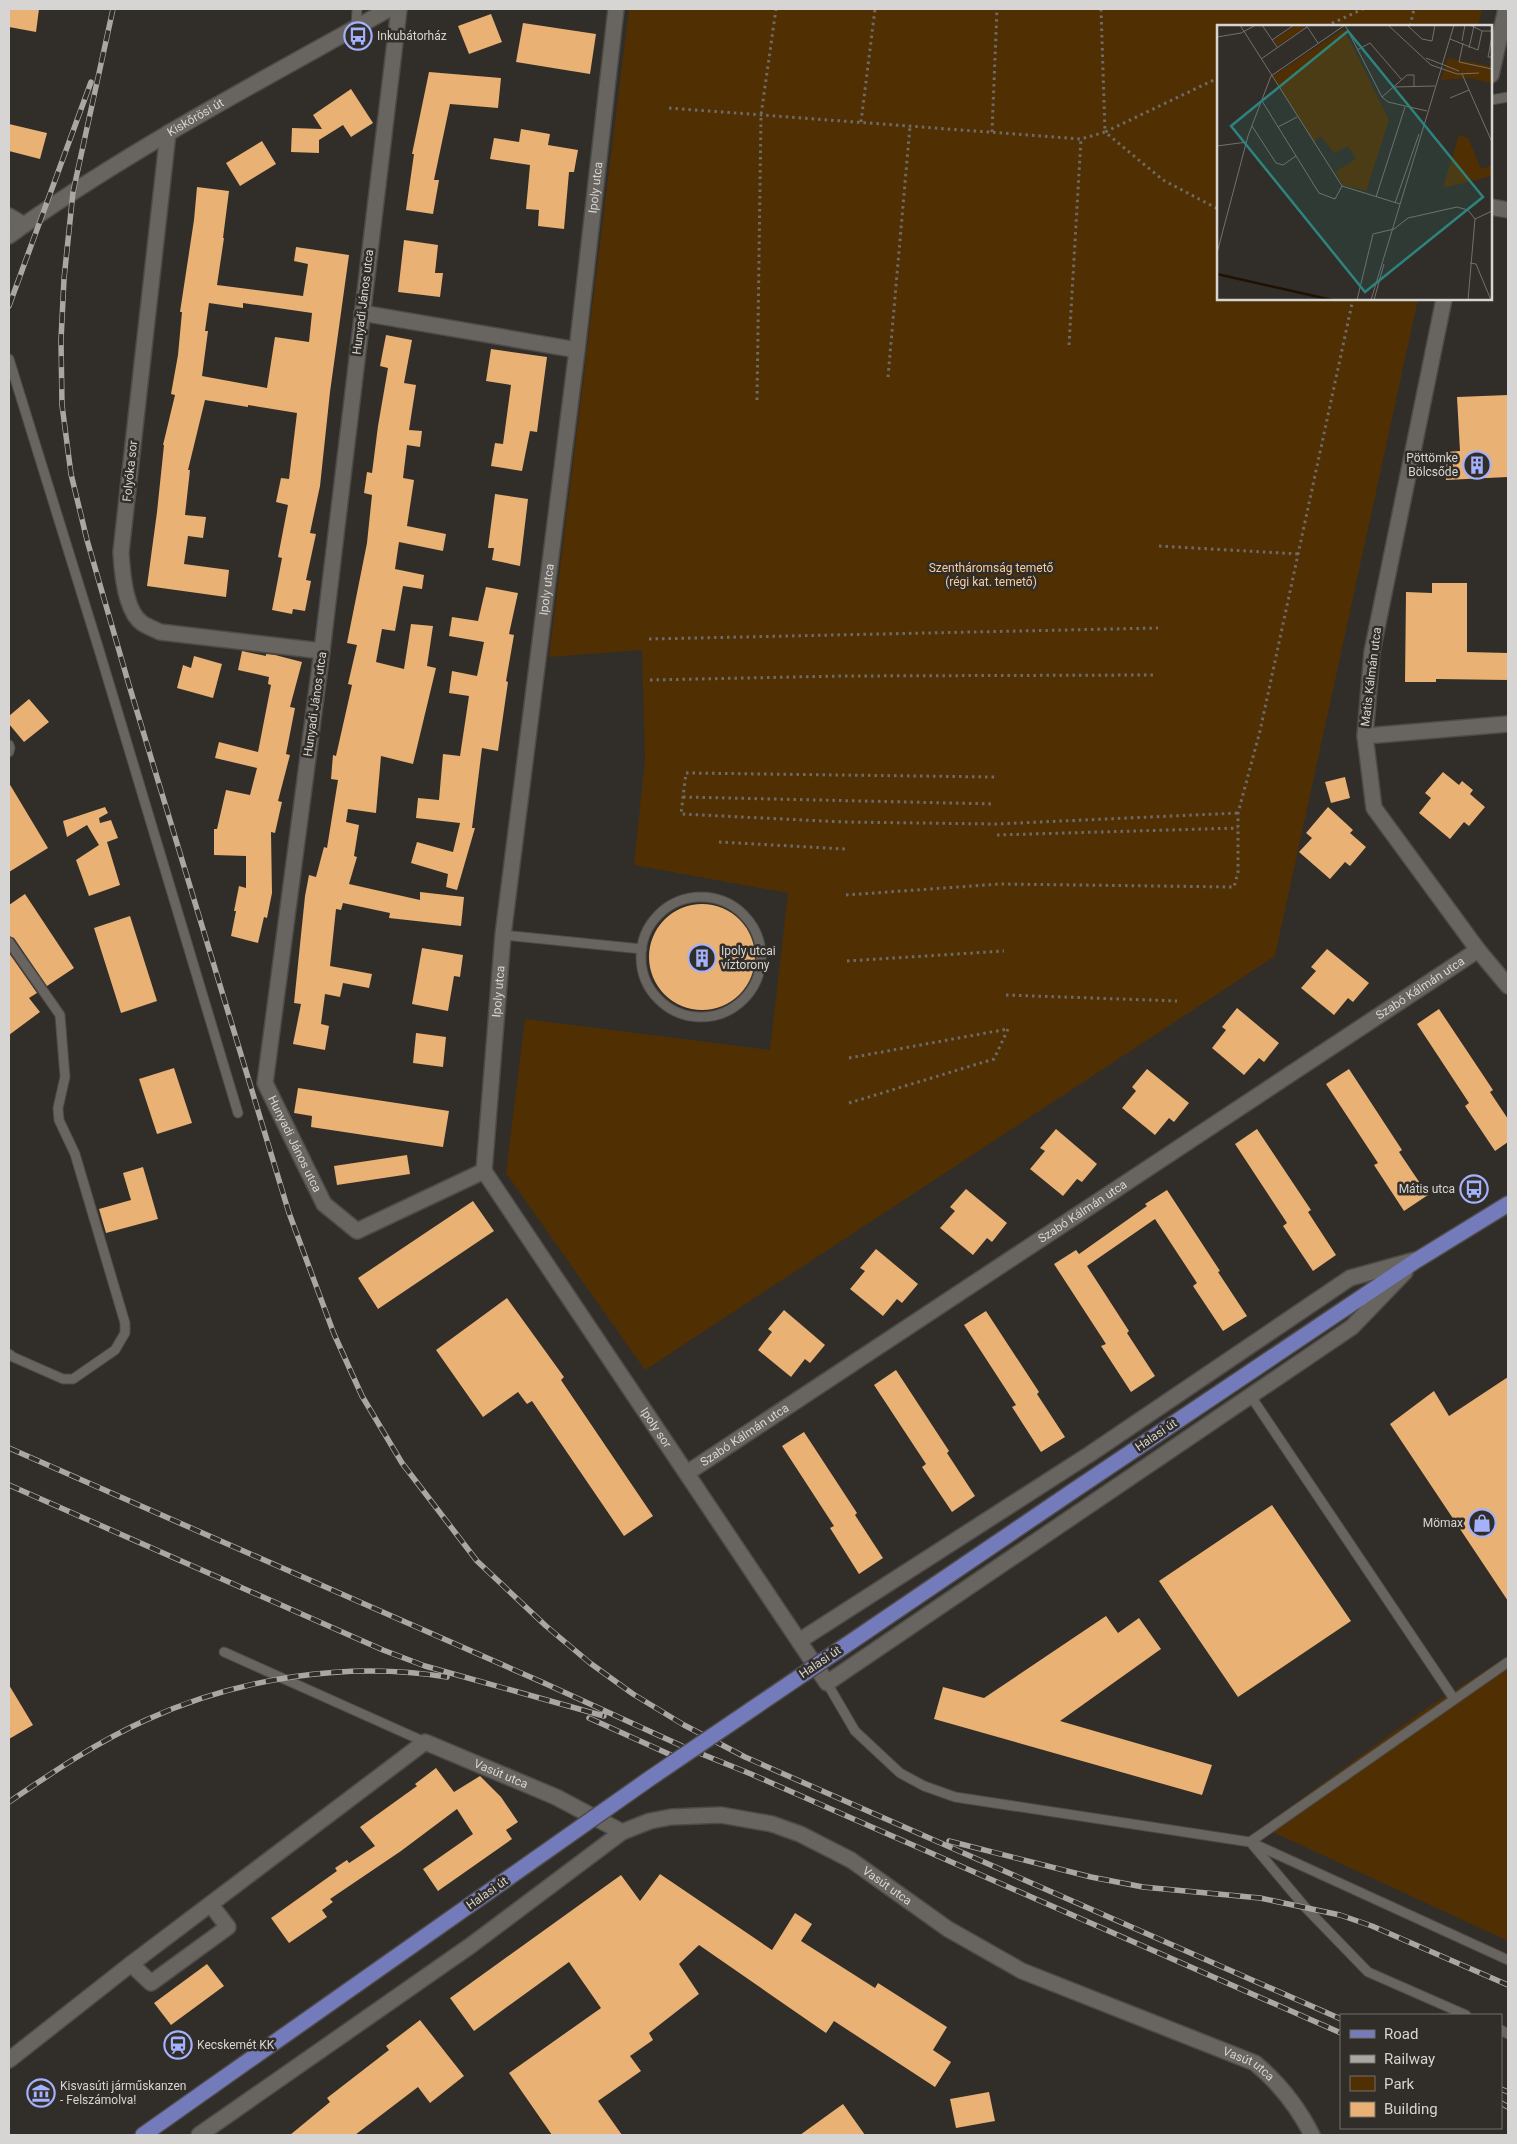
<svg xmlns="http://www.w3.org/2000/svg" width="1517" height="2144" viewBox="0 0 1517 2144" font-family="Roboto,sans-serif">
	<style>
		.green { fill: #503003 }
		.building { fill: #e9b173; fill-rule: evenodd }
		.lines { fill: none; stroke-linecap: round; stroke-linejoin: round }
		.lane-casing { stroke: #4d4b48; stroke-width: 11 }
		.street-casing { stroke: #4d4b48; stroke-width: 18 }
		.secondary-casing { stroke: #4d4b48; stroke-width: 18 }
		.primary-casing { stroke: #4d4b48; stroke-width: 18 }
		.path { stroke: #6e6a67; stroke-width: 3; stroke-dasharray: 2.5 4; stroke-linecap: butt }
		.lane { stroke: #686460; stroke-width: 9 }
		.street { stroke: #686460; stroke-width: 15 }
		.secondary { stroke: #686460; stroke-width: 15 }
		.primary { stroke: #747bbb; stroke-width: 15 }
		.rail-casing { stroke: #a9a7a4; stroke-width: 5.5 }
		.rail { stroke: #312d29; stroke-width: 4; stroke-dasharray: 11; stroke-linecap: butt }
		.primary-bridge-casing { stroke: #4d4b48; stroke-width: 18; stroke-linecap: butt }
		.primary-bridge { stroke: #747bbb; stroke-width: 15 }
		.labels { text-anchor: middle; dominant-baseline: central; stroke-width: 5; stroke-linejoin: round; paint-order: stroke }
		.poi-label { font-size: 12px; fill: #d7d5d3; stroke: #312d29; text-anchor: start }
		.street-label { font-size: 12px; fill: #d7d5d3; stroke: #312d29 }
		.park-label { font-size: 12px; fill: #f8cc9c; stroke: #312d29 }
		.inset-river { fill: none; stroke: #211101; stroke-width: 2.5 }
		.inset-road { fill: none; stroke: #73706d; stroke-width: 1 }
		.view { fill: #2d847d; fill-opacity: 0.15; stroke: #2d847d; stroke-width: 2.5 }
		.inset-edge { fill: none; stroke: #d7d5d3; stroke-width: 2.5 }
	</style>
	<rect width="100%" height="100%" fill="#312d29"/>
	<path class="green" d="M629,9H1482L1478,26H1218V299H1418L1275,956L645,1370L506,1173L525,1019L770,1050L788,893L634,865L645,760L642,650L549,657Z
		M1508,1656V1941L1262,1827L1427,1708Z"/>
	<path class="building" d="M9,9H39L36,32L9,27Z
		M491,14L502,42L469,54L458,26Z
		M523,23L596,34L590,74L516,62Z
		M429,72L501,78L498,108L450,104L434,180H439L433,214L406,210L414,154H412Z
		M351,89L373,123L351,137L343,125L319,140V153L291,152L292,128L322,129L313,115Z
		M9,124L47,133L40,159L9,151Z
		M521,129L550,134L548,145L578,150L574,172H569L564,229L538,226L539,210L526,209L530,165L490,159L494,138L519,142Z
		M262,141L276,164L240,186L226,163Z
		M197,187L229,191L223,238H224L217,285L303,296L308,264L294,261L296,247L349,255L330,392L320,486L310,533L316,534L306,580L311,581L305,611L293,609L292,614L272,610L282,558L278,557L288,505L276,502L281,478L289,479L297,413L248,405V407L205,400L188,470H190L185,515L206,517L203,538L188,536L184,564L229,570L226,597L147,586L157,512L164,445H163L175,395L171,394L178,355L182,312H180L194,220ZM209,303L243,308V303L312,313L309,342L275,337L267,388L202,376L208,331H205Z
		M404,240L438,245L435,273H443L440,297L398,292Z
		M386,335L412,340L404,383L416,385L409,430L422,431L420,447L407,445L403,478L414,480L407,526L446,534L443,551L399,542L395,569L424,575L422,589L403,586L395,631L382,629L376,662L404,669L411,624L433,626L427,666L436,668L413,764L381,756L376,813L348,809L346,822L359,825L354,856L357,857L349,884L420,900V892L464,897L461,926L389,918L390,913L343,903L341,910L336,909L330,966L372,974L369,988L343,983L340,997L325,994L321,1024L329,1026L325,1050L293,1044L301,1004L294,1003L305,896L309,875L316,877L324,847L327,848L338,780L331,779L333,755L336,756L352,685L348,684L357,645L347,643L367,543L372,495L364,493L367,472L372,473L378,426L388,368L380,366Z
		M491,349L547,357L537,432L530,431L522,471L491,466L495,443L503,444L511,385L486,381Z
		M1508,395V477L1446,480L1445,452L1460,451L1457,397Z
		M495,494L528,499L520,566L492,560L494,548H488Z
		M1432,583H1467V652L1508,653V680L1436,679V682H1405L1406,592L1432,593Z
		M486,587L518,593L509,634L514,635L506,681L508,682L498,751L482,748L472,828H475L457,890L446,887L448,874L411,863L417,842L453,852L460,823L416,818L418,798L439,800L443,754L460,756L469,696L449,693L452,671L477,676L484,642L449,636L452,617L478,621Z
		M242,651L266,656V654L275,655L302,662L290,707L295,708L286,754L290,755L278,801L282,802L275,833L271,832L272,893L267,918L264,917L258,943L231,936L236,911H234L239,886L246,888V856L214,855V829H217L226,790L250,795L257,768L215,758L219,742L258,752L271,685L268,684L269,677L238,670Z
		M194,656L222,664L213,698L177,688L183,665L191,668Z
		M29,699L49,722L24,742L9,724V716Z
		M1443,772L1459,785L1462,781L1473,790L1470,794L1485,807L1469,826L1464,822L1450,839L1419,813L1431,798L1425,793Z
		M1345,777L1350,798L1331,803L1325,782Z
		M9,783L48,848L9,872Z
		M105,807L108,813L99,818L100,823L111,820L118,838L107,842L120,885L89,896L76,860L99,845L87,825L67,837L63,821Z
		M1328,807L1353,830L1350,833L1366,847L1350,866L1345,862L1330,879L1299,852L1312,838L1306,833Z
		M25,894L74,968L47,986L14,938L9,936V905Z
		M649 957a53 53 0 1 1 106 0a53 53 0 1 1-106 0Z
		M130,916L157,1001L121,1013L94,928Z
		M422,948L463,955L460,977L454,976L448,1011L412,1004Z
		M1327,949L1369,983L1353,1002L1348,998L1334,1015L1301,988L1316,971L1311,967Z
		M9,953L37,993L29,998L40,1012L9,1035Z
		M1237,1008L1279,1043L1264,1062L1259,1058L1244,1075L1212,1048L1226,1030L1222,1027Z
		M1439,1009L1493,1090L1490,1092L1508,1119V1142L1495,1151L1465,1106L1469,1103L1417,1024Z
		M416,1033L446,1037L443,1067L413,1063Z
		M174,1068L192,1123L157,1134L139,1079Z
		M1147,1069L1189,1103L1174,1122L1169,1118L1155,1135L1122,1108L1136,1091L1132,1087Z
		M1349,1069L1402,1150L1399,1152L1428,1195L1404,1211L1374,1165L1378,1163L1326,1084Z
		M298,1088L449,1111L443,1147L311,1127L312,1116L294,1113Z
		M1056,1129L1097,1164L1082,1182L1077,1179L1063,1196L1030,1169L1045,1151L1040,1148Z
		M1257,1129L1311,1210L1308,1212L1336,1255L1313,1271L1283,1226L1287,1223L1235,1144Z
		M407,1155L410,1174L337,1185L334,1166Z
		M143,1167L158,1219L106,1233L99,1209L131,1200L123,1173Z
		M966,1189L1007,1223L992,1242L987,1238L973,1255L940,1228L955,1211L950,1207Z
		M1167,1190L1220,1271L1218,1272L1247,1316L1223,1331L1193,1286L1197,1283L1155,1219L1087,1266L1129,1331L1127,1333L1155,1376L1131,1392L1101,1346L1106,1344L1054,1264L1076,1250L1079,1254L1147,1206L1145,1204Z
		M473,1201L494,1231L378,1309L358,1278Z
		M876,1249L918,1284L902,1303L897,1299L883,1316L850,1289L865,1271L860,1268Z
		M507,1298L564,1377L561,1380L653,1516L624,1536L532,1401L527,1404L518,1392L483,1417L436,1350Z
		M784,1310L825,1345L810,1363L805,1359L791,1377L758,1350L772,1332L768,1329Z
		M986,1311L1039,1392L1037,1394L1065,1437L1041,1452L1012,1407L1016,1405L964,1325Z
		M896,1370L949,1451L947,1453L975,1496L952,1512L922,1467L926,1464L874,1385Z
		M1508,1377V1601L1390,1424L1434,1391L1449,1416Z
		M804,1432L857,1513L855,1515L883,1558L859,1574L830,1528L834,1526L782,1446Z
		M1272,1505L1351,1621L1238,1697L1159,1581Z
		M1106,1616L1118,1633L1139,1618L1161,1649L1060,1721L1212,1765L1202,1795L934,1719L943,1687L984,1698Z
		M9,1685L33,1725L9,1739Z
		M436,1768L454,1792L480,1776L501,1797L518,1822L506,1830L512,1839L438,1891L423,1869L473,1834L457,1809L401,1851L330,1899L333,1902L322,1910L327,1917L289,1943L271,1918L337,1871L335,1868L347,1860L349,1863L375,1846L360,1827L417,1786L415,1784Z
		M660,1874L772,1950L795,1913L812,1924L801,1941L875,1988L878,1983L947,2027L933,2050L951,2062L935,2087L834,2021L826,2033L699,1945L679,1964L699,1994L649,2033L653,2040L630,2056L641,2071L598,2101L622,2135H552L509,2073L601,2008L569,1962L474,2031L450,1998L621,1875L640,1901Z
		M207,1964L224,1986L171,2025L154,2003Z
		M420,2020L464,2076L430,2103L418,2087L355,2135H290L330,2102L327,2098L389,2050L386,2046Z
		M989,2092L995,2121L956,2128L950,2099Z
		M843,2104L865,2135H800Z"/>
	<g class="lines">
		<g class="lane-casing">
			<path id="lane" d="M356,27L357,9
				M1491,100L1508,97
				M9,359L100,653L238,1113
				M9,745L10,748L9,752
				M641 957a60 60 0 1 1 120 0a60 60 0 1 1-120 0Z
				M503,935L642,949
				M9,942L60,1015L65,1077L58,1108L59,1120L75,1154L125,1323V1333L115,1350L73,1379H63L13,1357L9,1354
				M1250,1395L1454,1699
				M224,1652L425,1742
				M827,1683L855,1731L900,1773L924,1786L955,1797L1250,1842L1508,1960
				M1250,1842L1508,1662
				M1252,1844L1305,1907L1368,1972L1466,2015
				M1501,2030L1508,2034"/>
		</g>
		<g class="street-casing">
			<g id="street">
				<path id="s1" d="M399,9L322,651L265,1083L324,1204L357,1231L484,1171"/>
				<path d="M1491,75L1506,9"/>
				<path d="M168,133L121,552C122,572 125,611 142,623C148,627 154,629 160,632L322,651"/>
				<path d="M1491,207L1508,210"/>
				<path d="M9,236L24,225"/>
				<path d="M1444,299L1372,652L1365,736L1374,808L1478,950L1508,986"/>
				<path d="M362,313L577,350"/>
				<path d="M1365,736L1508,724"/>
				<path id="s2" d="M484,1171L827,1683L1352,1327L1405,1272"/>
				<path id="s3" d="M484,1171L503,935L577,350L616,9"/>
				<path id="s4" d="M687,1473L1478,950"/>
				<path d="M799,1641L1090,1454L1350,1278L1415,1260"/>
				<path d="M131,1964L151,1983L228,1927L211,1905"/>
				<path id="s5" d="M9,2060L131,1964L425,1742L556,1797L622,1832"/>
				<path id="s6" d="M199,2135L470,1946L622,1832L650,1821L671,1817L721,1815L772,1824L800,1834L851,1860L948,1929L1022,1971L1255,2063C1279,2083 1298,2107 1312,2135"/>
			</g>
		</g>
		<g class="secondary-casing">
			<g id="secondary">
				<path id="s7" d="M9,216L24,225C140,144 266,78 389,9"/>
			</g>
		</g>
		<g class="primary-casing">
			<path id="primary" d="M1073,1491L1417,1260L1508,1204
				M143,2135L211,2087"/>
		</g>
		<path class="path" d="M1101,9L1105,132L1218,78
			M1326,26L1363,9
			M1410,26L1414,9
			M669,108L1081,139L1105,132L1163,180L1218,209
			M861,122L875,9
			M992,132L997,9
			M1069,345L1081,139
			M888,377L910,126
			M757,400L761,115L776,9
			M1159,546L1298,554
			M649,639L1158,628
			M650,680L841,676L1157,675
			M994,777L686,773L681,814L844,822L996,824L1238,813
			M683,797L995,804
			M997,835L1238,828
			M719,842L845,849
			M846,895L1000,884L1234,887L1238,872V813L1260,731L1353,299
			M847,961L1004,951
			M1006,995L1177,1001
			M849,1058L1008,1029
			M849,1103L994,1059L1008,1029"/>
		<use href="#lane" class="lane"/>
		<use href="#street" class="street"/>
		<use href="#secondary" class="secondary"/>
		<use href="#primary" class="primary"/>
		<g class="rail-casing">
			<path id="rail" d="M113,9L73,192L64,279L61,340L62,405L71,474L87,540L129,685L289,1213L334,1334L362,1396L402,1463L477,1561L546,1626L590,1663L633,1694L684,1725L745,1757L1341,2019
				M9,306L91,82
				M9,1448L544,1683L682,1746L751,1774L1341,2033
				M9,1485L383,1650L425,1666L604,1716
				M589,1718L671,1755
				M9,1802C53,1772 97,1742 146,1720C238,1678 347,1661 447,1677
				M949,1841L1091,1877L1143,1887L1260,1898L1340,1915L1372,1926L1508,1985
				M1501,2089L1508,2092
				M1501,2103L1508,2107"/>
		</g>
		<use href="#rail" class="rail"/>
		<g class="primary-bridge-casing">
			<path id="primary-bridge" d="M211,2087L649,1779L1073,1491"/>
		</g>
		<use href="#primary-bridge" class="primary-bridge"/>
	</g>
	<defs>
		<g id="bus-ring" transform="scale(1.4375)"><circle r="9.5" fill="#312d29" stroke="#a4b2fc" stroke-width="1.5"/><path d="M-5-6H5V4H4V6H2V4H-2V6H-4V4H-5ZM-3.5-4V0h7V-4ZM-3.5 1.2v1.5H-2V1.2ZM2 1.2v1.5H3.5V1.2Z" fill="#a4b2fc"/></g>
		<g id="building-ring" transform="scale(1.4375)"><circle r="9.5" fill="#312d29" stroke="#a4b2fc" stroke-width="1.5"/><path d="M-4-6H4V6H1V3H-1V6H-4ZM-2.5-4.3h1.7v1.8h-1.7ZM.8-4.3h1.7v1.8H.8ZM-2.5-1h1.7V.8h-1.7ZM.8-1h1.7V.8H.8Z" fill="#a4b2fc"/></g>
		<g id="shop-ring" transform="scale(1.4375)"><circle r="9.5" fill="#312d29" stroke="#a4b2fc" stroke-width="1.5"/><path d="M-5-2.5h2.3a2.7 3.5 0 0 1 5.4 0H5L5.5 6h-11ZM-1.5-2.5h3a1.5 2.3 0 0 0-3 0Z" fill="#a4b2fc"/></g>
		<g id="station-ring" transform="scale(1.4375)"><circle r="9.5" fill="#312d29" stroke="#a4b2fc" stroke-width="1.5"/><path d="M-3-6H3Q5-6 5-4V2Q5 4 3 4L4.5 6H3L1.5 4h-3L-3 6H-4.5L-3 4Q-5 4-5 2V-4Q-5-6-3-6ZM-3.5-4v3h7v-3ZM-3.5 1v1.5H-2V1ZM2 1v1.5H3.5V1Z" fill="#a4b2fc"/></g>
		<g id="museum-ring" transform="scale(1.4375)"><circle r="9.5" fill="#312d29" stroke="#a4b2fc" stroke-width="1.5"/><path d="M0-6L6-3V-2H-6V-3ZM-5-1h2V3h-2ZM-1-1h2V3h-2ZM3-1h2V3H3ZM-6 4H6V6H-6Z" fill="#a4b2fc"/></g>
	</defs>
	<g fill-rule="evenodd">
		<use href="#bus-ring" x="358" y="36"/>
		<use href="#building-ring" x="1477" y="465"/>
		<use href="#building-ring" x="702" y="958"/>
		<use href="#bus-ring" x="1474" y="1189"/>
		<use href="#shop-ring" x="1482" y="1523"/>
		<use href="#station-ring" x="178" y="2045"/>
		<use href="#museum-ring" x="41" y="2093"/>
	</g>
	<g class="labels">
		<g class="poi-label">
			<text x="377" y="36">Inkubátorház</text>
			<text x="1458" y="458" text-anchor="end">Pöttömke<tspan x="1458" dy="14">Bölcsőde</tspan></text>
			<text x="721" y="951">Ipoly utcai<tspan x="721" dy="14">víztorony</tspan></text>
			<text x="1455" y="1189" text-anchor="end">Mátis utca</text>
			<text x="1463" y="1523" text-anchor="end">Mömax</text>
			<text x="197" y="2045">Kecskemét KK</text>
			<text x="60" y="2086">Kisvasúti járműskanzen<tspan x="60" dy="14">- Felszámolva!</tspan></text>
		</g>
		<g class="street-label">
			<text stroke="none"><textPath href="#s7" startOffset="220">Kiskőrösi út</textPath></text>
			<text stroke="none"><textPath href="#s3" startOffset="990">Ipoly utca</textPath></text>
			<text transform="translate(363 302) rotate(-83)">Hunyadi János utca</text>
			<text transform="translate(130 471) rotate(-84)">Folyóka sor</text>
			<text stroke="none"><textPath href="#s3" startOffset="585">Ipoly utca</textPath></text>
			<text transform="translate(1371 677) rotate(-83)">Matis Kálmán utca</text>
			<text transform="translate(315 704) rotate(-82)">Hunyadi János utca</text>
			<text stroke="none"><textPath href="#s4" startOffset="879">Szabó Kálmán utca</textPath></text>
			<text stroke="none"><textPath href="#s3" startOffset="180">Ipoly utca</textPath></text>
			<text stroke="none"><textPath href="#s1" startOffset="1150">Hunyadi János utca</textPath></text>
			<text stroke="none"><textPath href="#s4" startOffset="474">Szabó Kálmán utca</textPath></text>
			<text stroke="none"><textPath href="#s2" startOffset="309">Ipoly sor</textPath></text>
			<text stroke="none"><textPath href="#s4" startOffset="69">Szabó Kálmán utca</textPath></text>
			<text transform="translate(1156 1435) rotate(-34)">Halasi út</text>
			<text transform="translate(820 1662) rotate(-34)">Halasi út</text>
			<text stroke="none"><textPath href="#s5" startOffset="606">Vasút utca</textPath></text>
			<text stroke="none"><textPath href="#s6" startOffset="805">Vasút utca</textPath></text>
			<text transform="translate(487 1893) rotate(-35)">Halasi út</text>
			<text stroke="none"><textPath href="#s6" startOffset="1210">Vasút utca</textPath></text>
		</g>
		<g class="park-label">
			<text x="991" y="568">Szentháromság temető<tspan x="991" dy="14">(régi kat. temető)</tspan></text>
		</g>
	</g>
	<g transform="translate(1217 25)">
		<rect width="275" height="275" fill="#312d29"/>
		<path d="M79,0L89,2L61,21L57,15ZM127,4L172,95L149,166L126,160L118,147L139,134L131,121L117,128L104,111L97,117L56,51ZM231,33L275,41V58L251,53L224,55ZM242,110L251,113L264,144L275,140V151L226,163Z" fill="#503003"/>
		<path class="inset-river" d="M0,249L115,275"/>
		<path class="inset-road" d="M23,0L125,161M45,0L60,22M89,0L101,18M128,0L165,72L171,77L210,86M171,0L214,40L240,49L262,48M190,0L205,14L215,16L218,0M253,0L265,6H275M275,11L271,32H275M0,12L24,8L39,0M233,14L261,25L265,6M55,15L77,0M245,16L248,0M246,18L242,37L275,44M252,23L257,1M140,25L153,18L185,55M209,33L242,46M44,34L90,2M225,40L237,0M245,49L275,117M54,51L128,0M176,62L218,61M165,72L190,50H197V62M233,73L252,65M45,76L102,168L118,174L125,161M35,101L59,138L66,140L79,131M61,102L80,92M0,121L30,117M125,161L183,179M159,172L188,82M178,178L202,109M258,194L275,186M0,228L31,111L54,51M253,238L259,239L274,275M140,275L156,209L177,204L191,193L240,182L251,185L258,194M154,275L225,41M157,275L167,239M251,275L258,194"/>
		<path class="view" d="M131,6L266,172L148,267L14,101Z"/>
		<rect width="275" height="275" class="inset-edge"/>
	</g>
	<rect width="1517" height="2144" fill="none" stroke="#d7d5d3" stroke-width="20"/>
	<rect x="1340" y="2014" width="162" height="115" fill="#312d29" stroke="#73706d"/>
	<rect x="1350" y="2030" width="25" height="8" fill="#747bbb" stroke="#73706d"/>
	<text x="1384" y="2039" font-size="15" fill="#d7d5d3">Road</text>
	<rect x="1350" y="2055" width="25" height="8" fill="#a9a7a4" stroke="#73706d"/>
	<text x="1384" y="2064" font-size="15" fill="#d7d5d3">Railway</text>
	<rect x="1350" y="2076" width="25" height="15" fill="#503003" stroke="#73706d"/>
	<text x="1384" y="2089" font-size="15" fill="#d7d5d3">Park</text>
	<rect x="1350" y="2102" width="25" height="15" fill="#e9b173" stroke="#73706d"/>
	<text x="1384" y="2114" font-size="15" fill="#d7d5d3">Building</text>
</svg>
